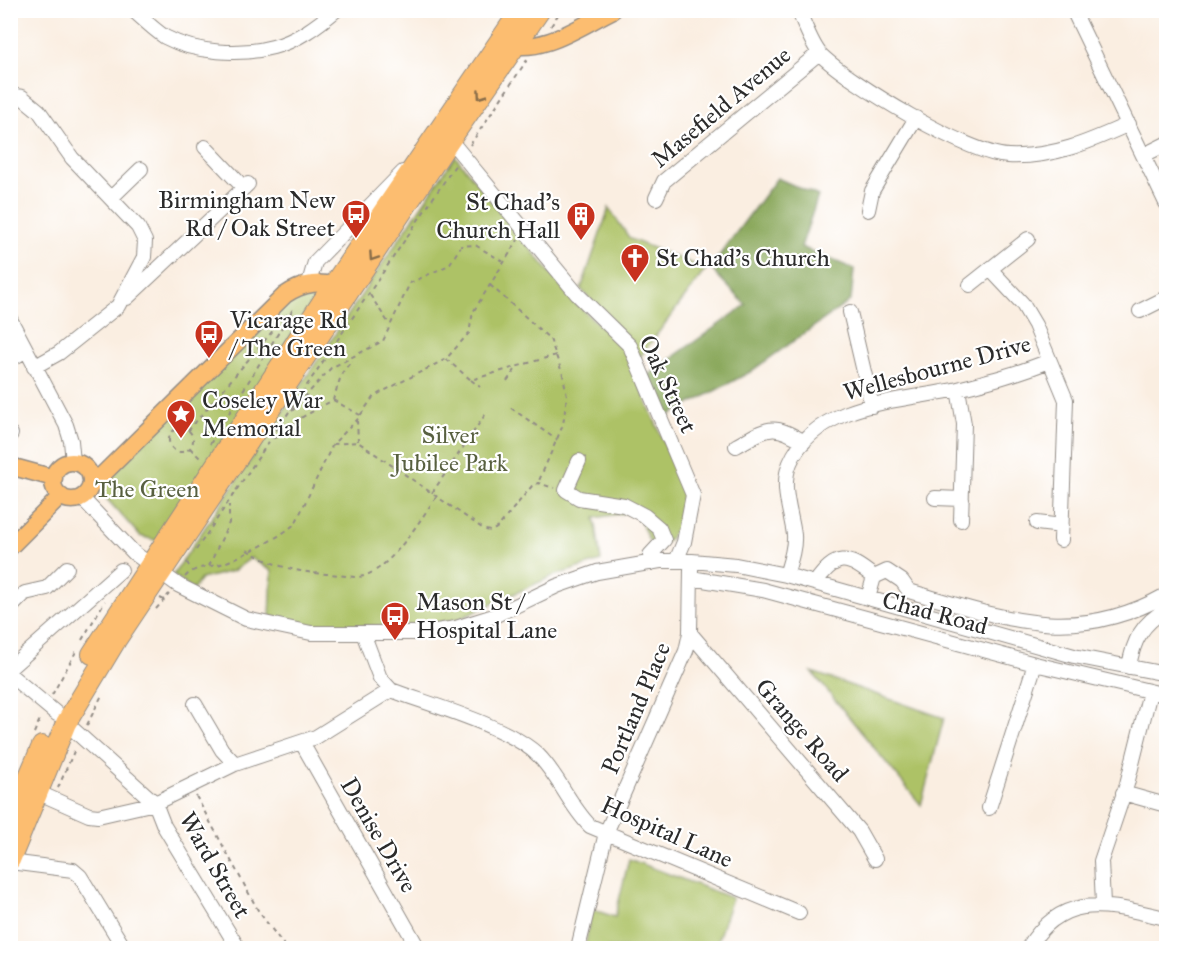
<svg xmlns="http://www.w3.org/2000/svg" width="1177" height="959" viewBox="0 0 1177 959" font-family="'IM FELL Great Primer',serif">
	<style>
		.green { fill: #adc266; stroke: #6c7648; stroke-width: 1.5 }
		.forest { fill: #8aa85b; stroke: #5a6a43; stroke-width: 1.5 }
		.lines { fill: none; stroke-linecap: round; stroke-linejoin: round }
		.minor-casing { stroke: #928c86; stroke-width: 16 }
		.major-casing { stroke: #928c86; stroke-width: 19 }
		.highway-casing { stroke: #928c86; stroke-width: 22 }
		.path { stroke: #928c86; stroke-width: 2; stroke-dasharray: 4.5 4.5; stroke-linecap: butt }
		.minor { stroke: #fff; stroke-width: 14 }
		.major { stroke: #fcbd6f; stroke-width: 16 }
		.highway { stroke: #fcbd6f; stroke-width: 20 }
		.oneway { stroke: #896d4a }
		.labels { text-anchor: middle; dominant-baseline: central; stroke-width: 4.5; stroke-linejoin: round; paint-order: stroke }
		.street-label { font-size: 24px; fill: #2b2b2b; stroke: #fff }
		.poi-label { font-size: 24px; fill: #2b2b2b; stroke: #fff; text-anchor: start }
		.park-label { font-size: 24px; fill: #586040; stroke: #fff }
	</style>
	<rect width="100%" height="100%" fill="#fff"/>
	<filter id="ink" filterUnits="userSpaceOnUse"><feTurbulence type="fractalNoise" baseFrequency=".0167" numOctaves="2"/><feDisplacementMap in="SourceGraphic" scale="12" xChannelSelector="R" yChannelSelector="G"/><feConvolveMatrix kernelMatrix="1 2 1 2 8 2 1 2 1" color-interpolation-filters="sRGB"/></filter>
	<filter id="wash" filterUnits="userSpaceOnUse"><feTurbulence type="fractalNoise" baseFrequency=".008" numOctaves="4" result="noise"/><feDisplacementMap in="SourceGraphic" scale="24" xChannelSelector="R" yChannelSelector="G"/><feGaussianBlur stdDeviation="1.35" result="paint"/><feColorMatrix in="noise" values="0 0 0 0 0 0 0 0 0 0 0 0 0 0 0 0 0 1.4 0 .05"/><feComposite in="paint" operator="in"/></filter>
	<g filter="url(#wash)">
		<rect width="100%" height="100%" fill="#faeee1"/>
		<path class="green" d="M455,156L573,301L623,346L686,494L679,524L669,540L653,550L636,511L595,518L601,561L553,576L457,620L425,625L311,627L270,617L272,571L251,558L233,571L201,579L193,590L173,575Z
			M609,208L630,239L706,269L640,357L581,289Z
			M319,292L158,541L140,536L97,488L296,294Z
			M812,672L944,718L921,805Z
			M629,859L732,898L715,948H585L591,909L615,917Z"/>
		<path class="forest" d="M777,178L818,196L801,247L854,269L851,300L750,372L666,417L648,375L746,305L710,268Z"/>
	</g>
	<g filter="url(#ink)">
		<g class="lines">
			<g class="minor-casing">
				<path id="minor" d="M133,10C143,19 154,30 165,37C195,53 240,56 273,47C297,41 318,25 336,10
					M798,10C805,24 811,44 821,55C851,84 967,154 1008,156C1053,158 1089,142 1129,124
					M1073,10L1166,203
					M10,95L22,97L39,111L72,158L138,227L145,241L144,257L118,306L59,353L34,367
					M450,140L577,294L630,346L693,495L684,542L676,561
					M205,147L244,188
					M1144,155L1166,144
					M111,198L141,169
					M656,198L664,181L819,53
					M868,210L872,191L916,118
					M990,269L1022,303L1035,325L1066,400L1061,540
					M309,283L315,262L403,172
					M970,285L1028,239
					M127,298L248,184
					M1140,311L1166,298
					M850,312L872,406
					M10,319L66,425L71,441L73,462
					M10,360L26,350
					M958,389L964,424L961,520
					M10,434H11
					M736,446C767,429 772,421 804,442
					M579,461L566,490L579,498L624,505L645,516L659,528L664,540L650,555L651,563
					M81,497L134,553L178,585L246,619L311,633H423L456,628L494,616L557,586L597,572L660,561H692L736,565L786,575L1074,656L1166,674
					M935,498L962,499
					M1037,523L1062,526
					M786,575C790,562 795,548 794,535C791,511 780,487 790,463C816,402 903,401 958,389C989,381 1020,373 1049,361
					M691,578L763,590L1035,664L1166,695
					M815,583C836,554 846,554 874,577
					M868,598L874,577L887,571L902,581L909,591C1003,618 1073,647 1166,595
					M10,608L25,593L47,588L67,568
					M363,633L380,678L391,690
					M690,633L859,831L875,859
					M1129,667C1133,641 1142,623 1166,610
					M10,668L121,570
					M10,675L57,714
					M195,704L222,750L235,764
					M66,723L155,803L164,826L238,948
					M302,743L418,948
					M37,792L89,815L98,816L155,803L235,764L316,737L391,690C431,705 510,727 538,755C559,776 569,805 590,826L799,913
					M1123,793L1166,805
					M989,808L1035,664
					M10,862L73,870L80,876L124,948
					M1103,904L1101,861L1127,784L1150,692
					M578,948L606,833L686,651L690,633L691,569
					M1028,948C1064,889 1110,906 1166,918"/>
			</g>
			<g class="major-casing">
				<path id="major" d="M505,43C540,56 582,25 613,10
					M53 481a19 19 0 1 1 38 0a19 19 0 1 1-38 0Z
					M10,466L54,478
					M91,486L285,295C301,284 324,278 342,290
					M10,547L61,496"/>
			</g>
			<g class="highway-casing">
				<path id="highway" d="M92,654L334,284L521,10
					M10,820L42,746
					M10,860L66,723L116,640L450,140L540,10"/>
			</g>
			<path class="path" d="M551,26L561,10
				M470,145L527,60
				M490,285L550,339L563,375L567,396L563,425L538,483
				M370,295L390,325
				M446,359L471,380L556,355
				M471,380L480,387
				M507,381L518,366
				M333,400L360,415
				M511,408L557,440
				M292,411L331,368L383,341L410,283L449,265L461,246L475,245L504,262
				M357,420L358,441
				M169 440a12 12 0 1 1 24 0a12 12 0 1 1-24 0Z
				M188,431L287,314
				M273,438L282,436L299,419L333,400L342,373L352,360
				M210,444L295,306
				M333,444L358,442L485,530L492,531L498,527L532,486L538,483L554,488
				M190,448L201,459
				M432,493L487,412
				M196,550L456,164
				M247,550C273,566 296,572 326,574C336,574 347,577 358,577C388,575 421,518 437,496
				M187,562L191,570
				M209,566L229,523V505
				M185,577C196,565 210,568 224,563C240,557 286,535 296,522L333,444L357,420L374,396L446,359L469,333L473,312L518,240
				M160,598L164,600L169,594
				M156,609L164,600
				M82,640L105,601
				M52,695L78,648
				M87,725L103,693
				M34,733L41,717
				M58,788L75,749
				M196,796L259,912L286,948"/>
			<use href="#minor" class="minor"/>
			<use href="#major" class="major"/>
			<use href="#highway" class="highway"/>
		</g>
		<defs><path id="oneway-chevron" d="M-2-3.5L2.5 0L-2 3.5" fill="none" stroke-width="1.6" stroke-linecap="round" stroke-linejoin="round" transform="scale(1.5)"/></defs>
		<g class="oneway">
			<use href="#oneway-chevron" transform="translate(481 95) rotate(125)"/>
			<use href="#oneway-chevron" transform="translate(373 257) rotate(124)"/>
		</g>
	</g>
	<defs>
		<g id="bus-pin" transform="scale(1.5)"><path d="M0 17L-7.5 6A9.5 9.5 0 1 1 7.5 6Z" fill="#c8321e" stroke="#fff"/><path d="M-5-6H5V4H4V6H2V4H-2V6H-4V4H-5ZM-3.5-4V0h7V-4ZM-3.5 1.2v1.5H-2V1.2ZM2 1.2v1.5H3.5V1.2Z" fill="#fff"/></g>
		<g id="building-pin" transform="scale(1.5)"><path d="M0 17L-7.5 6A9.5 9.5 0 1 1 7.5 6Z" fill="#c8321e" stroke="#fff"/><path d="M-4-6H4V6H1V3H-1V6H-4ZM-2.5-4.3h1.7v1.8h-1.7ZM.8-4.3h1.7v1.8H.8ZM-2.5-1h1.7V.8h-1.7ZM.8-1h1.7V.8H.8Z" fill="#fff"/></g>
		<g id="church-pin" transform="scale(1.5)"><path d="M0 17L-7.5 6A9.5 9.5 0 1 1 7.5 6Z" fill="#c8321e" stroke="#fff"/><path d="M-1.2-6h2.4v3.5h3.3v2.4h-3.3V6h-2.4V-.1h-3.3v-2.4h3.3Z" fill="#fff"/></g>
		<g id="sight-pin" transform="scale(1.5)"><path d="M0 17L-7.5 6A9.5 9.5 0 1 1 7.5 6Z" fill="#c8321e" stroke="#fff"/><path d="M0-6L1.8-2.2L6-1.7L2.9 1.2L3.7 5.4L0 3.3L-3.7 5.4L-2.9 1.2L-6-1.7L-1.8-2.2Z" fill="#fff"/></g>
	</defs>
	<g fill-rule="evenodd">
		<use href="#bus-pin" x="356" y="214"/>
		<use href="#building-pin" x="581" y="216"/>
		<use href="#church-pin" x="635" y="258"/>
		<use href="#bus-pin" x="209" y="334"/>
		<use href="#sight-pin" x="181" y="414"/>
		<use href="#bus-pin" x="395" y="616"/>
	</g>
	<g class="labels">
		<g class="street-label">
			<text transform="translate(721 107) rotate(-40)">Masefield Avenue</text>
			<text transform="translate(937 368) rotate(-15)">Wellesbourne Drive</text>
			<text transform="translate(668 384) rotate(65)">Oak Street</text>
			<text transform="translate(935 613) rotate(15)">Chad Road</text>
			<text transform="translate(636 708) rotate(-67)">Portland Place</text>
			<text transform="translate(802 730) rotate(49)">Grange Road</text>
			<text transform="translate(667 832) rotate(24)">Hospital Lane</text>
			<text transform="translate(379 835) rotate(60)">Denise Drive</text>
			<text transform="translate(215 865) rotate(60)">Ward Street</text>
		</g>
		<g class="poi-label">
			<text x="335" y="200" text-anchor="end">Birmingham New<tspan x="335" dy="28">Rd / Oak Street</tspan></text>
			<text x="560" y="202" text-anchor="end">St Chad's<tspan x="560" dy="28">Church Hall</tspan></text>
			<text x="656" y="258">St Chad's Church</text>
			<text x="230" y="320">Vicarage Rd<tspan x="230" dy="28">/ The Green</tspan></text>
			<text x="202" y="400">Coseley War<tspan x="202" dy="28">Memorial</tspan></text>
			<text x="416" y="602">Mason St /<tspan x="416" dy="28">Hospital Lane</tspan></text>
		</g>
		<g class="park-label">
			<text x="450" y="435">Silver<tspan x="450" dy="28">Jubilee Park</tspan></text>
			<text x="147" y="489">The Green</text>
		</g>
	</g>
	<rect width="1177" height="959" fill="none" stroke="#fff" stroke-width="36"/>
</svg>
